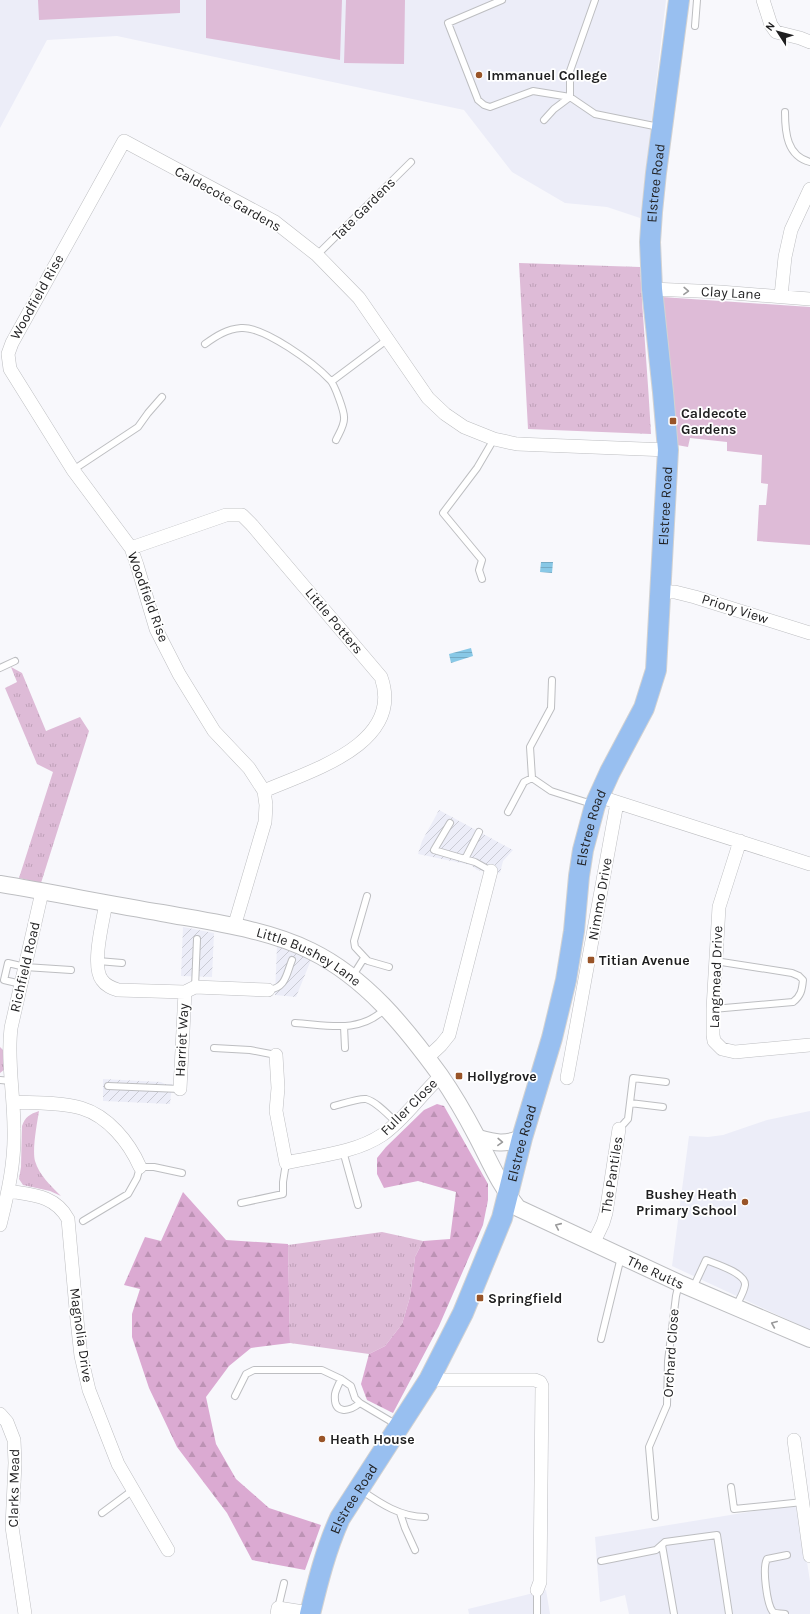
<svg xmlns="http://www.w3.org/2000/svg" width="810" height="1614" viewBox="0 0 810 1614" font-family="Karla,sans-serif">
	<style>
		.built { fill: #ecedf8 }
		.industrial { fill: url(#industrial-furrows) }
		.grass { fill: url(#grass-tufts) }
		.forest { fill: url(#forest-firs) }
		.garden { fill: #debbd7 }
		.water { fill: url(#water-rules) }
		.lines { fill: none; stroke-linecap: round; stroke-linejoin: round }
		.service-casing { stroke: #bdbec1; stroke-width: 8 }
		.minor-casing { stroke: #bdbec1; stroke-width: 14 }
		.tertiary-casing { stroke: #bdbec1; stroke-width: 18 }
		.primary-casing { stroke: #d2d2d2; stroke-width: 22 }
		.service { stroke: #fff; stroke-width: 6 }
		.minor { stroke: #fff; stroke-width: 13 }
		.tertiary { stroke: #fff; stroke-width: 16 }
		.primary { stroke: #98bff0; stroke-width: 20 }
		.oneway { stroke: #9a9a9b }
		.poi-dot { fill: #995428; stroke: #fff; stroke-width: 1.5 }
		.labels { text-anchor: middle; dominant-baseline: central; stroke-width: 3.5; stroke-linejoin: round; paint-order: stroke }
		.poi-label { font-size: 14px; font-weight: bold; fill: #1f1f20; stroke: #fff; text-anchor: start }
		.street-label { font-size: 14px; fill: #1f1f20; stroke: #fff }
	</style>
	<defs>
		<pattern id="industrial-furrows" width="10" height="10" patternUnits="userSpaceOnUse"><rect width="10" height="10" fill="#ecedf8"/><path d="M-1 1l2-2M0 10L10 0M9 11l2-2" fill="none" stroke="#cacbd4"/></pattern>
		<pattern id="grass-tufts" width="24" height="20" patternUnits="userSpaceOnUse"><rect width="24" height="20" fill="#debbd7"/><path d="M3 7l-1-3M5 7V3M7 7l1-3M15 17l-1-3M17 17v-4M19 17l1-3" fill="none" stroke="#bea0b8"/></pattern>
		<pattern id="forest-firs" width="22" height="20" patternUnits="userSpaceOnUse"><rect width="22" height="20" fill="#dbaad2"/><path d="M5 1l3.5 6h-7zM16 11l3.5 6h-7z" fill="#bc92b4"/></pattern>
		<pattern id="water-rules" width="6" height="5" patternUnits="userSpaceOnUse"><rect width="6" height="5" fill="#88c8e6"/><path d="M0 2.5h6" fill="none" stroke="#75abc5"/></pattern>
	</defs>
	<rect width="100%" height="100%" fill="#f8f8fc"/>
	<path class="built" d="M0,0H666L640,218L607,207L565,203L512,172L464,110L117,36L47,40L0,128Z
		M810,1111V1330L672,1266L689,1136L708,1137L723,1135L767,1120Z
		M798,1504L810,1581V1614H629L625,1595L600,1602L595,1537Z
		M546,1590L550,1614H469L468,1609Z"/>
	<path class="industrial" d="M439,810L513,850L503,861L500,873L477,870L471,865L418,854L422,841Z
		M183,927L214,933L212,977L181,976Z
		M277,946L311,960L296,997L275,995Z
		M103,1079L161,1082L165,1084H172L170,1104L103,1101Z"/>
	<path class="grass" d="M519,263L640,267C643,323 648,378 651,434L528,429Z
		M11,667L22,673L46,731L80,717L89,731L41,883L19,878L53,772L37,764L5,688L17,682Z
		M0,1047L4,1051L5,1069L0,1073Z
		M39,1111C37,1124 32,1149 35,1161C39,1175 51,1186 61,1196L50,1191L23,1185L19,1179L21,1167L22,1126C25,1117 30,1114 39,1111Z
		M382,1232L423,1241L415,1257L410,1297L402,1324L385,1346L369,1354L290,1343L288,1245Z"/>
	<path class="forest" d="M437,1104L444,1106L488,1184V1200L483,1225L439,1326L393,1413L367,1400L361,1384L369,1354L385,1346L402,1324L410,1297L415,1257L423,1241L450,1239L456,1192L418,1181L384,1188L377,1174V1158L386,1147L424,1110Z
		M183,1192L226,1240L288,1244L290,1343L251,1348L229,1366L206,1397L216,1444L236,1479L269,1508L321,1525L305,1570L252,1560L227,1513L177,1447L149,1388L132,1337V1314L140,1289L124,1285L145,1237L161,1241Z"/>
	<path class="garden" d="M38,0H180V13L39,20Z
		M206,0H342L340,60L206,38Z
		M346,0H405L404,64L344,63Z
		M662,297L810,307V545L757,541L759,505H766L768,484L761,483L762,455L727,451V442L690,438L688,447L677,445Z"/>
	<path class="water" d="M541,562H553L552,573L540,572Z
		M471,648L473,656L451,663L449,654Z"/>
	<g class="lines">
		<g class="service-casing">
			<path id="service" d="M502,0L448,23L478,100L484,105L490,107L533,91L570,97L595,114L659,127
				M695,26L697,0
				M785,112C785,133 787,156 810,162
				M544,120L554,109L570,97V71L595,0
				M317,255L411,162
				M205,344C216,336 227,329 241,328C264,326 315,364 330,380C335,385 344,411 344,417C345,425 339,433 336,440
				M332,381L388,339
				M73,470L138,427L148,413L162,397
				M482,579L479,570L482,560L443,513L477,468L494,439
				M0,668L15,661
				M532,778L530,747L551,708L552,680
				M508,812L524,782L532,778L551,791L592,804
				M450,823L434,850L475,862L491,871
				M465,859L479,832
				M367,896L354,941L355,947L368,961L389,967
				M98,961L122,963
				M352,977L364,958
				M21,984L4,980L8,963L25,967L71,970
				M195,987L197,939
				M268,990C286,988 286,975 292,960
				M713,1009L793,1002C801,996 802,990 803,980L799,976L792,973L715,961
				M295,1023C328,1025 359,1034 385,1009
				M344,1026L345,1048
				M214,1048L250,1050L276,1055
				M0,1080L11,1081
				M108,1086L180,1089
				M630,1103L663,1107
				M334,1106C342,1104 359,1098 366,1099C377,1102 388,1115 397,1123
				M619,1129L628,1119L633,1078L666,1082
				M343,1151L358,1205
				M241,1203L283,1194V1182L286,1163
				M83,1221L128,1194L137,1178L140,1167H154L182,1173
				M693,1288L706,1260C716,1264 746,1273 745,1285C744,1292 739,1300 736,1306
				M601,1339L621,1257
				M341,1379C339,1384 336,1389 335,1394C333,1415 349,1412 360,1403
				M235,1396L246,1374L254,1370H322L341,1379L351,1386L355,1398L360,1403L397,1425
				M731,1487L734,1509L803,1502
				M361,1490C381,1504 401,1517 425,1517
				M102,1513L133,1490
				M400,1513L405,1528L415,1550
				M655,1517L649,1447L667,1405L668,1361L676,1296L679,1283
				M662,1545L674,1614
				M601,1561L656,1550L665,1542L717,1535L729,1614
				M537,1590V1614
				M278,1608L284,1583
				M785,1614C781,1613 776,1614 773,1612C767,1605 762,1568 767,1559L787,1555"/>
		</g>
		<g class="minor-casing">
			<path id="minor" d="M763,0L771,25L776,32L800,38L810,42
				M652,289L720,292L810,299
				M781,296L785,257L791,230L810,189
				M131,548L226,515H242L252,525L381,677C405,744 310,771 264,791
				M659,592H675L695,597L810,633
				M610,800L810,864
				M740,841L719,907L713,1009V1035L714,1041L722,1049L735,1052L810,1045
				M106,903C103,921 91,966 102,980C106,986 112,988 118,990L185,992L180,1089
				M234,927L265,822L266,805L264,791L249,768L214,731L179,674L156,629L137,565L131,548L73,470L10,369L8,354L12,343L124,141L275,222L317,255L359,298L428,398L445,414L464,427L494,439L517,444L668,450
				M185,992L195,987L268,990
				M276,1055L278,1088L276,1111L286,1163C317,1156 355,1153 382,1135C405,1119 421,1094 441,1076
				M427,1058L441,1045L449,1035L491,871
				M567,1078L617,803
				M13,1102C35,1103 60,1102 81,1108C108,1116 129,1142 140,1167
				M8,1191C32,1195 55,1195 68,1219L77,1320L81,1356L89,1390L118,1464L168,1550
				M0,1225C8,1193 15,1162 14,1129C14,1095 7,1061 11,1028L42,892
				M594,1242L603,1223L606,1213L619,1129
				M429,1380H535L540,1382L542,1386L540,1582L537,1590
				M0,1414L7,1422L14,1440L15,1463L12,1527L25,1614
				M794,1440L810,1556
				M277,1614L278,1608L310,1613"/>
		</g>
		<g class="tertiary-casing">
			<g id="tertiary">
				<path id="s1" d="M0,884C54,893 108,904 162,913C211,922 267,929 311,951C366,978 405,1027 440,1075C454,1095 466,1116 477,1137C490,1162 500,1186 518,1208L679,1283L810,1339"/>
				<path d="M478,1138C496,1143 504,1145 522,1138"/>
			</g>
		</g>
		<g class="primary-casing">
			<g id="primary">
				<path id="s2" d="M310,1614C318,1581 326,1549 340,1518L429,1380L463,1313L502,1218L522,1138L552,1038L566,980L574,931L579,876L583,850L595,805L610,772L644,708L656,670L668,450L663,392L652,289L650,242L652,212L656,173L679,0"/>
			</g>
		</g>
		<use href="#service" class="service"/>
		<use href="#minor" class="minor"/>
		<use href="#tertiary" class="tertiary"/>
		<use href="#primary" class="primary"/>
	</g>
	<defs><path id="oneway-chevron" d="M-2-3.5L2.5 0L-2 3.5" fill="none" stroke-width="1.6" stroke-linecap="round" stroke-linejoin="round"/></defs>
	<g class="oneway">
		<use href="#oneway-chevron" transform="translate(686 291) rotate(2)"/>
		<use href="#oneway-chevron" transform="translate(500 1142) rotate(2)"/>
		<use href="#oneway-chevron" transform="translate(558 1226) rotate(-156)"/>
		<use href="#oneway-chevron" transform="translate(774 1324) rotate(-157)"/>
	</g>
	<g class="poi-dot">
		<circle cx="479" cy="75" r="4"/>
		<rect x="669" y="417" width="8" height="8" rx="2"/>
		<rect x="587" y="956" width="8" height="8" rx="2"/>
		<rect x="455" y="1072" width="8" height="8" rx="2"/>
		<circle cx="745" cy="1202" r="4"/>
		<rect x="476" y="1294" width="8" height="8" rx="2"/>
		<circle cx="322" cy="1439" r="4"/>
	</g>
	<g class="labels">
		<g class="poi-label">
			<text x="487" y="75">Immanuel College</text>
			<text x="681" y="413">Caldecote<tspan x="681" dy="16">Gardens</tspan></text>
			<text x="599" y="960">Titian Avenue</text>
			<text x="467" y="1076">Hollygrove</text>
			<text x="737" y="1194" text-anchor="end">Bushey Heath<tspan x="737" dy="16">Primary School</tspan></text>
			<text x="488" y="1298">Springfield</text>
			<text x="330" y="1439">Heath House</text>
		</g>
		<g class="street-label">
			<text stroke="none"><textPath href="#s2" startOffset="1504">Elstree Road</textPath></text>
			<text transform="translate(228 199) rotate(29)">Caldecote Gardens</text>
			<text transform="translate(364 209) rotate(-45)">Tate Gardens</text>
			<text transform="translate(731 293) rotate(3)">Clay Lane</text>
			<text transform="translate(37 297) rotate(-61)">Woodfield Rise</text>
			<text stroke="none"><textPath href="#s2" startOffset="1180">Elstree Road</textPath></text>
			<text transform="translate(148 597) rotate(70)">Woodfield Rise</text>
			<text transform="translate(735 609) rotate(18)">Priory View</text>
			<text transform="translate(334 621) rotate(50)">Little Potters</text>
			<text stroke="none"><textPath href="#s2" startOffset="844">Elstree Road</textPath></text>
			<text transform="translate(600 899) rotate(-80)">Nimmo Drive</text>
			<text stroke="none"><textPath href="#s1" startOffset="319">Little Bushey Lane</textPath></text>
			<text transform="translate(25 967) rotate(-77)">Richfield Road</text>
			<text transform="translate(716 977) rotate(-88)">Langmead Drive</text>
			<text transform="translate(182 1040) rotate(-87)">Harriet Way</text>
			<text transform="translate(409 1107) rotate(-45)">Fuller Close</text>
			<text stroke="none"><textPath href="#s2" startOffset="520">Elstree Road</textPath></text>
			<text transform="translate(612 1175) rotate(-81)">The Pantiles</text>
			<text stroke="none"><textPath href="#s1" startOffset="806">The Rutts</textPath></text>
			<text transform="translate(81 1335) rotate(82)">Magnolia Drive</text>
			<text transform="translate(671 1353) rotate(-86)">Orchard Close</text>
			<text transform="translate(14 1488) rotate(-89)">Clarks Mead</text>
			<text stroke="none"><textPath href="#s2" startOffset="124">Elstree Road</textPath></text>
		</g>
	</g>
	<g transform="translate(778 32) rotate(306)" stroke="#ffffff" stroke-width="3" paint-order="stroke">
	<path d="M0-3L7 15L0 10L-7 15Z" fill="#1f1f20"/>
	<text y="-6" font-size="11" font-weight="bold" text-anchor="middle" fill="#1f1f20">N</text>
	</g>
</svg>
